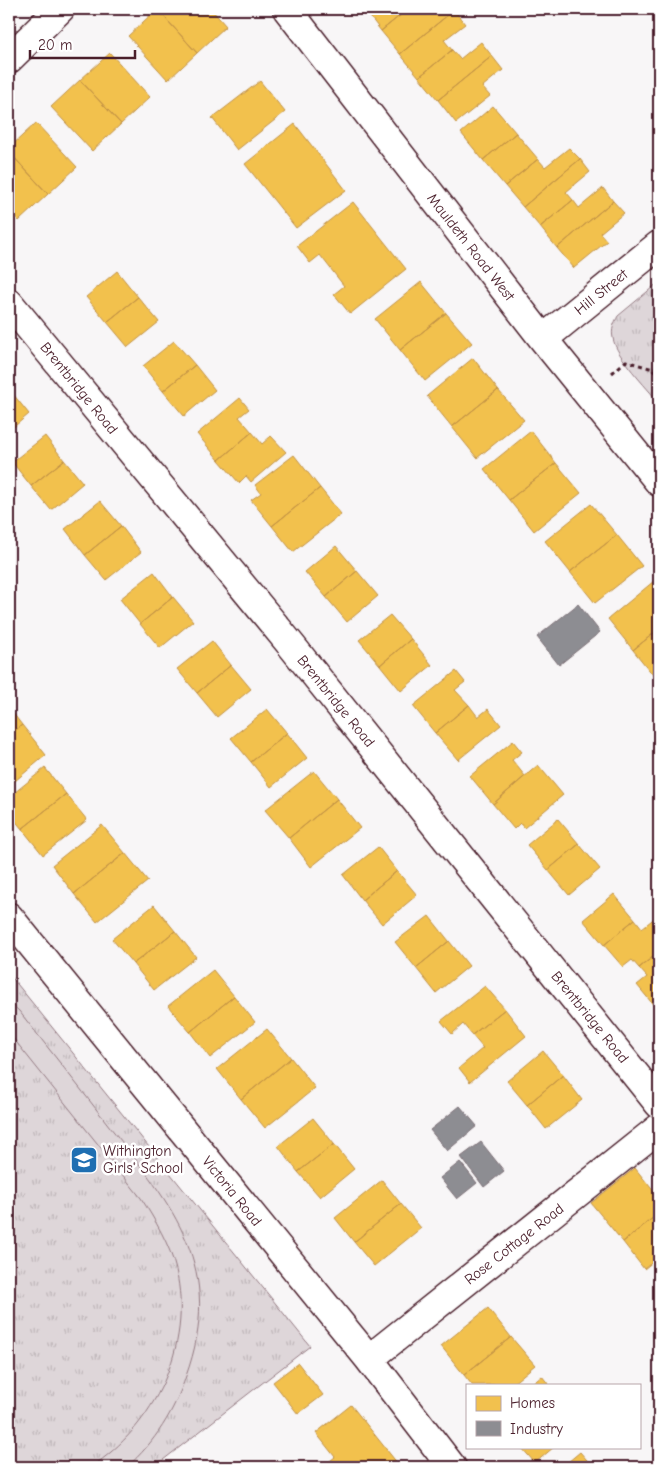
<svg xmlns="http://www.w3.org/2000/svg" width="668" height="1476" viewBox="0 0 668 1476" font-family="'Comic Neue',sans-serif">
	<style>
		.grass { fill: url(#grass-tufts); stroke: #947a82 }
		.pitch { fill: #ded6d9; stroke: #947a82 }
		.homes { fill: #f2c14e; stroke: #c09044 }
		.industry { fill: #8d8d92; stroke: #796c73 }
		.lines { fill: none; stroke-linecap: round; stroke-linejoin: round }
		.minor-casing { stroke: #4a1f2b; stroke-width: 31 }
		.path { stroke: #4a1f2b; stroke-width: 3; stroke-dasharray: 4 4; stroke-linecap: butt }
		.minor { stroke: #fff; stroke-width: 28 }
		.labels { text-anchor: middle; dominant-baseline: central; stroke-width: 5; stroke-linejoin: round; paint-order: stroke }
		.street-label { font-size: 15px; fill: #4a1f2b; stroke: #fff }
		.poi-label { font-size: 15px; fill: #4a1f2b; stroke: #fff; text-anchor: start }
	</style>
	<defs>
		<pattern id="grass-tufts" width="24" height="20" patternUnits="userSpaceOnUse" patternTransform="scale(1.25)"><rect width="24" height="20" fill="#ded6d9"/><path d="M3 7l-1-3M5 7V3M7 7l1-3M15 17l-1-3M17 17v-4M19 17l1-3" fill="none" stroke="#c0b7ba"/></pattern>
	</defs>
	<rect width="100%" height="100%" fill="#f8f6f7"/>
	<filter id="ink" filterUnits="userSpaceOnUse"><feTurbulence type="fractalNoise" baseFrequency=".02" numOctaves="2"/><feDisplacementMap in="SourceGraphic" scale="10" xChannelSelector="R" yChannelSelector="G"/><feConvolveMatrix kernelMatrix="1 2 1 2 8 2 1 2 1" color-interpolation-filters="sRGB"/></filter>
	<g filter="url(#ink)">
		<path class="grass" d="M659,282V403C647,387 616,357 613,338C611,330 614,323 618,316Z
			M9,974L310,1346L154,1467H9Z"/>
		<path class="pitch" d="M9,1002L19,1011C49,1049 80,1088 110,1127C174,1207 225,1269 186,1376C174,1412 155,1442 127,1467H91C154,1426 194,1346 176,1270C170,1245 155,1220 141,1198L9,1033Z"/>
		<path class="homes" d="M157,9L197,53L168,80L128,36Z
			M157,9H211L226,26L197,53Z
			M364,9H408L381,31Z
			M408,9H419L422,13L428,9L454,10L400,54L381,31Z
			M454,10L465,24L444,40L452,50L419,77L400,54Z
			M481,42L492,56L438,100L419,77L452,50L460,59Z
			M110,53L150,97L121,124L80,80Z
			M492,56L503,70L482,87L490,96L456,123L438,100Z
			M80,80L121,124L92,151L51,107Z
			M260,81L285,112L237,150L212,118Z
			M493,106L516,133L483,160L461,133Z
			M36,123L77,167L48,194L9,152V148Z
			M295,124L346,190L296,228L245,164Z
			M516,133L538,159L505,186L483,160Z
			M569,148L580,159L523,207L505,186L538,159L545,167Z
			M9,152L48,194L19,221L9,211Z
			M580,159L590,172L566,192L573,200L540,227L523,207Z
			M603,188L613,201L557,248L540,227L573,200L579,208Z
			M613,201L624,213L600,233L607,241L574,268L557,248Z
			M353,202L406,269L350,314L334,294L344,286L320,255L310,263L297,246Z
			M117,271L138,297L107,322L86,297Z
			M421,282L446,313L400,350L375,319Z
			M138,297L159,322L128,347L107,322Z
			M446,313L472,343L425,381L400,350Z
			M174,341L195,365L163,391L143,366Z
			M473,358L498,390L452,427L427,396Z
			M195,365L215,390L184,416L163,391Z
			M9,389L29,414L9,431Z
			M498,390L524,420L477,458L452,427Z
			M240,398L249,409L239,417L252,432L219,460L197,434Z
			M531,431L556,463L509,500L484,469Z
			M252,432L262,444L271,436L286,452L251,482L246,476L239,483L219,460Z
			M45,436L64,460L31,486L12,462Z
			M294,455L320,488L272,526L251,500L261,493L255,485Z
			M64,460L83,483L51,510L31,486Z
			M556,463L581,493L534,531L509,500Z
			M320,488L341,514L293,552L272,526Z
			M100,501L121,526L85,555L65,529Z
			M591,504L617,535L570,572L545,541Z
			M121,526L141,552L106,580L85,555Z
			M617,535L642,566L595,603L570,572Z
			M336,546L357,571L326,597L305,572Z
			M357,571L378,596L347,622L326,597Z
			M154,572L173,597L140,624L120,599Z
			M654,581L659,587V629L633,650L608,619Z
			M173,597L193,621L160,648L140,624Z
			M390,615L411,639L380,665L359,640Z
			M659,629V680L658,681L633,650Z
			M411,639L432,665L401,691L380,665Z
			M212,641L231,665L197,693L177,669Z
			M231,665L251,689L217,717L197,693Z
			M456,671L465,682L455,690L469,705L435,733L413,706Z
			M469,705L478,717L488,709L501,725L458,760L435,733Z
			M9,708L22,725L9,735Z
			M267,709L287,733L251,762L231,738Z
			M22,725L46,755L9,786V735Z
			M287,733L307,758L271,787L251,762Z
			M513,741L522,752L512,760L525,776L493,804L470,776Z
			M538,765L563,795L524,828L520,823L514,829L493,804Z
			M45,768L66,794L22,829L9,813V797Z
			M314,771L337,799L289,838L265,810Z
			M66,794L87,820L43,855L22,829Z
			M337,799L360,828L311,867L289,838Z
			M558,819L579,844L548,870L527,845Z
			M102,825L125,853L74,894L52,865Z
			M579,844L600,869L569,895L548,870Z
			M378,847L397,871L362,900L343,875Z
			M125,853L148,881L97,922L74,894Z
			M397,871L417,895L382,924L362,900Z
			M614,894L635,919L604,945L583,920Z
			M154,905L175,931L133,964L112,939Z
			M429,916L449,941L416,968L395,942Z
			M656,917L659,920V936L656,939L659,943V952L639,968L632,960L623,967L604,945L635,919L642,928Z
			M175,931L196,957L154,990L133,964Z
			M449,941L469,966L436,993L416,968Z
			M659,952V1005L656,1008L637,985L647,977L639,968Z
			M213,970L234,996L190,1032L168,1006Z
			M485,986L505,1009L472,1035L463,1024L452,1034L441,1021Z
			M234,996L255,1022L210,1058L190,1032Z
			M505,1009L526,1036L470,1082L459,1068L483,1048L472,1035Z
			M267,1029L291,1058L241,1099L217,1069Z
			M543,1051L563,1075L527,1105L507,1081Z
			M291,1058L315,1088L265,1128L241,1099Z
			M563,1075L582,1100L546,1129L527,1105Z
			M313,1118L334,1144L298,1172L278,1146Z
			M334,1144L354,1169L320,1197L298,1172Z
			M635,1168L659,1198V1213L623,1242L591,1203Z
			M382,1180L401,1204L354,1242L335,1218Z
			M401,1204L421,1228L374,1266L354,1242Z
			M659,1213V1257L644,1269L623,1242Z
			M488,1308L511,1337L464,1375L441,1346Z
			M511,1337L535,1365L511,1385H472L464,1375Z
			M298,1363L323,1395L298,1414L273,1382Z
			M542,1376L549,1385H531Z
			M351,1405L398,1464L394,1467H322L335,1457L316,1433Z
			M521,1447H554L535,1463Z
			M580,1452L593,1467H562Z"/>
		<path class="industry" d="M578,604L600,632L559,665L537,637Z
			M460,1106L477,1126L447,1151L430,1130Z
			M481,1142L504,1171L484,1187L461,1157Z
			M460,1162L477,1183L457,1199L440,1178Z"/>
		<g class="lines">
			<g class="minor-casing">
				<path id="minor" d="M287,9L543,339L659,482
					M9,59L60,9
					M9,303L291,645L659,1104
					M543,339L659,245
					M9,917L369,1359L452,1467
					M369,1359L659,1128"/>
			</g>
			<path class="path" d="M653,369L659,377
				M612,373L626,361L653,369L659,365"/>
			<use href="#minor" class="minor"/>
		</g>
	</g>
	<defs>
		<g id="school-square" transform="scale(1.4375)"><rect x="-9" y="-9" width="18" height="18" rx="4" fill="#1f6fb2" stroke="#fff"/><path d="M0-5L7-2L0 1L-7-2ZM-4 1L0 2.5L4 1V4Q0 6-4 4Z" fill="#fff"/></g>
	</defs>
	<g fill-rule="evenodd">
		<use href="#school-square" x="84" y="1160"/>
	</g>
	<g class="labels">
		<g class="street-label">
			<text transform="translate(471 247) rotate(52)">Mauldeth Road West</text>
			<text transform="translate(601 292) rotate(-39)">Hill Street</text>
			<text transform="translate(79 388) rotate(51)">Brentbridge Road</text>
			<text transform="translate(336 701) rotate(51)">Brentbridge Road</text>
			<text transform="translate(590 1017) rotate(51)">Brentbridge Road</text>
			<text transform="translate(232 1191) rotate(51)">Victoria Road</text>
			<text transform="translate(514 1244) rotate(-38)">Rose Cottage Road</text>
		</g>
		<g class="poi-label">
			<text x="103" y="1151">Withington<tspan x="103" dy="17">Girls' School</tspan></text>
		</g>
	</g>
	<rect width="668" height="1476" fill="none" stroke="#fff" stroke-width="30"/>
	<rect x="15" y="15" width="638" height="1446" fill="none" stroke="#4a1f2b" stroke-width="2" filter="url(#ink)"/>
	<rect x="466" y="1384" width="175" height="65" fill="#ffffff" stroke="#b7a5aa"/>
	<rect x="476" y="1396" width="25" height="15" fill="#f2c14e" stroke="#b7a5aa"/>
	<text x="510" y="1408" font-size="15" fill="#4a1f2b">Homes</text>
	<rect x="476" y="1421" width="25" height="15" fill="#8d8d92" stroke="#b7a5aa"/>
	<text x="510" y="1434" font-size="15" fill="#4a1f2b">Industry</text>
	<path d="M30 50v8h105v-8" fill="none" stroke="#4a1f2b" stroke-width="2.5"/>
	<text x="38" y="50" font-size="15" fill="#4a1f2b" stroke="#ffffff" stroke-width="4" paint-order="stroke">20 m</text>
</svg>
